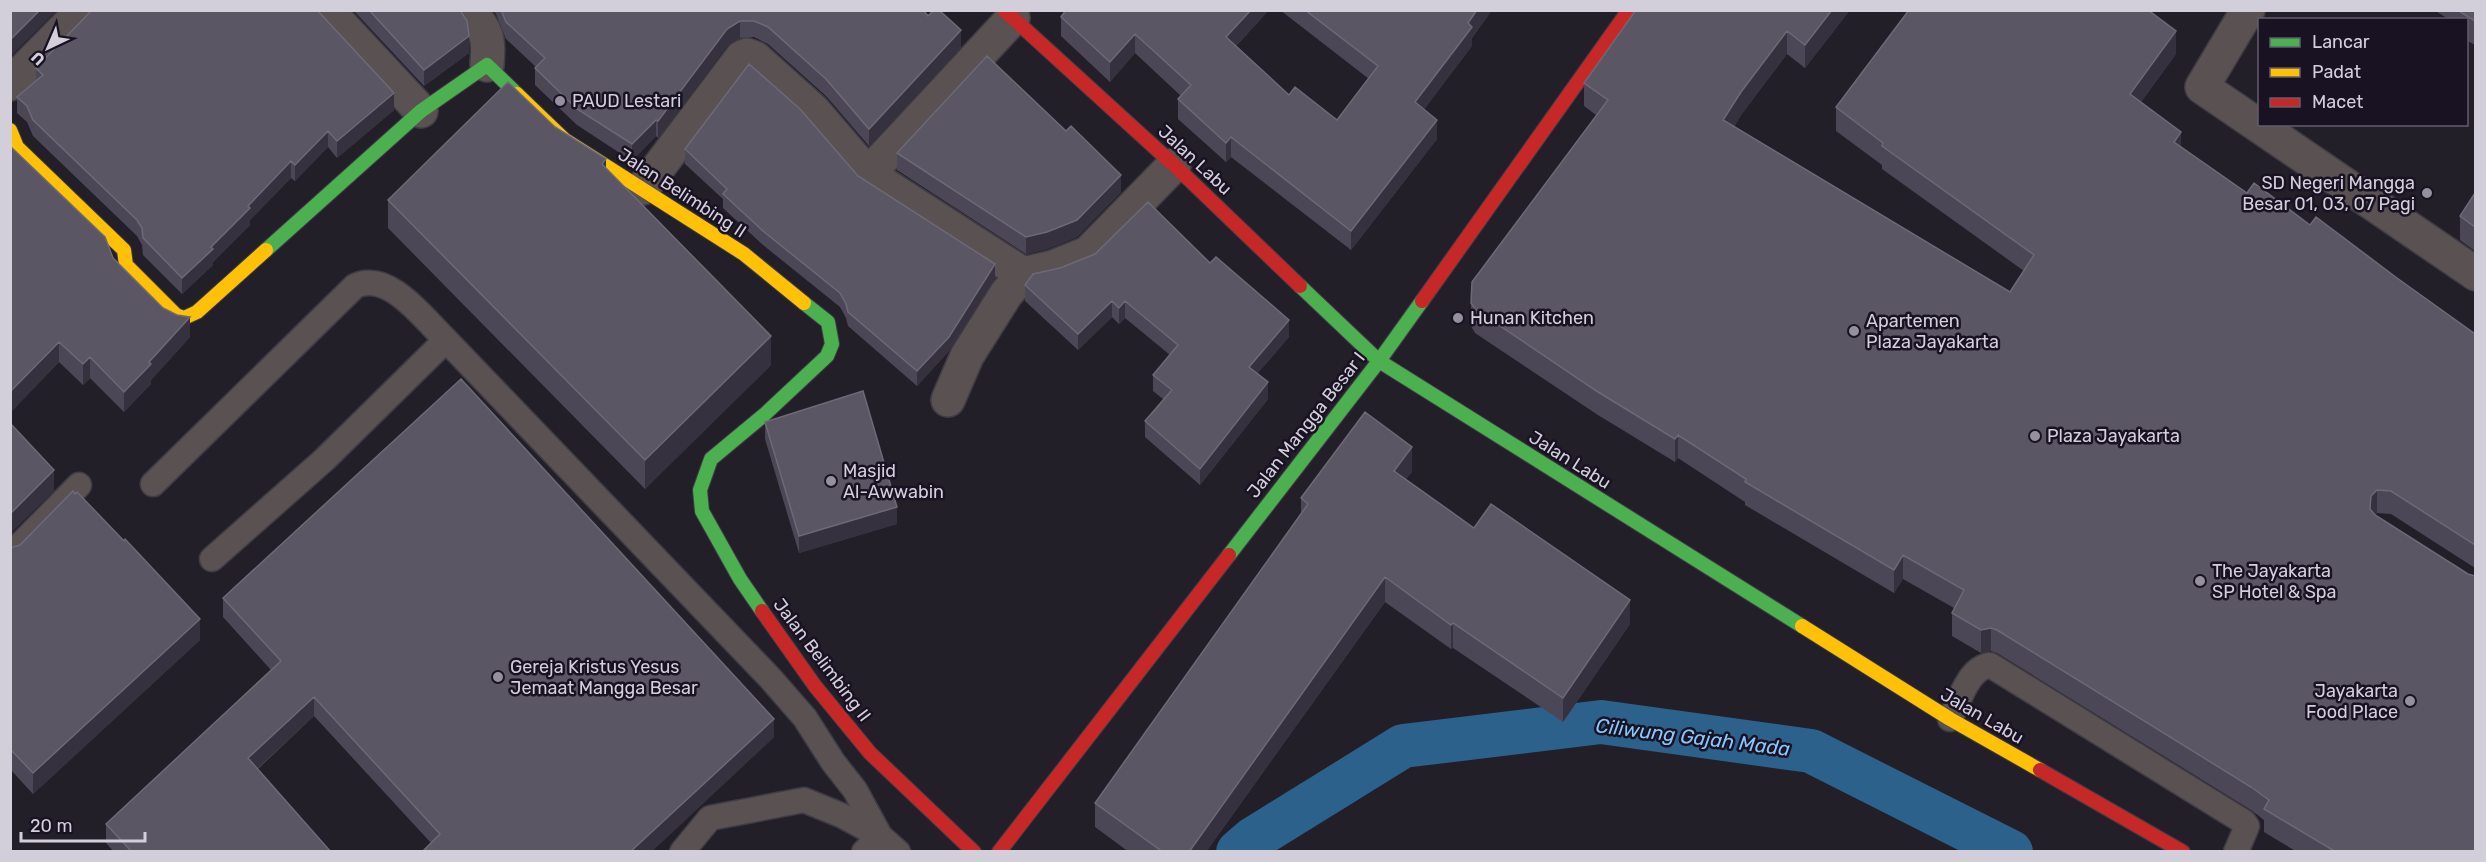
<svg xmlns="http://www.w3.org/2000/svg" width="2486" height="862" viewBox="0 0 2486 862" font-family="Rubik,sans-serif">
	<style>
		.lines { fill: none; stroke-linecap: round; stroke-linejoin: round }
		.canal { stroke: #2c618c; stroke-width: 44 }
		.lane-casing { stroke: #3f3c45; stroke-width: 27 }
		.street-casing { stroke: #3f3c45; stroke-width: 36 }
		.fast-casing { stroke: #3f3c45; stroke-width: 16 }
		.slow-casing { stroke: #3f3c45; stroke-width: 16 }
		.jam-casing { stroke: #3f3c45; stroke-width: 16 }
		.lane { stroke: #5a5152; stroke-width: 24 }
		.street { stroke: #5a5152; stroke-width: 33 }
		.fast { stroke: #4caf50; stroke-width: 14 }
		.slow { stroke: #ffc107; stroke-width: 14 }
		.jam { stroke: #c62828; stroke-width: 14 }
		.wall { fill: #4c4756 }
		.shaded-wall { fill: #35313e }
		.building { fill: #5a5664; stroke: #6d6977; stroke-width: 1.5 }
		.poi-dot { fill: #94919d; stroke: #181223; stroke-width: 2 }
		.labels { text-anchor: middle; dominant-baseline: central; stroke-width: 5; stroke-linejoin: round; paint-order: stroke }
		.poi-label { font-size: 18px; fill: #d2cfdb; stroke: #181223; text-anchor: start }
		.street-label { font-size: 18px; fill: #d2cfdb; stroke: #181223 }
		.water-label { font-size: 20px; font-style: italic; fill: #87c7fd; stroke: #181223 }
	</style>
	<rect width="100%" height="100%" fill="#221f29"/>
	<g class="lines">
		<path class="canal" d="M1238,852L1253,839L1403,746L1601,722L1811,751L2011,852"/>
		<g class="lane-casing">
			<path id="lane" d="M153,484L355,286C389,270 424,319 446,340L771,679L805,718L833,762L855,790L880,836
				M10,555L79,485
				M212,559L325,459L446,340
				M1950,719C1959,702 1968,668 1990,665L2244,822L2247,826L2236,852
				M682,852L710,818L804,800L843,816L880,836L898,852
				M864,852L880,836"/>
		</g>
		<g class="street-casing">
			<path id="street" d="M327,10L421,111
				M469,10C488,32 489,37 487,65
				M2248,10L2202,87L2476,274
				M1013,18L868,174L1023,274
				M10,84L83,10
				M643,188L742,57L747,55L755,58L813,110L868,174
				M948,400L967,356L1006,294L1023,274L1053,267L1088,253L1174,165"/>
		</g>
		<g class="fast-casing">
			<path id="fast" d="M266,250L421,111L487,65L517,94
				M1300,286L1379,361L1802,626
				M1229,555L1379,361L1422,301
				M762,611L740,579L702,511L700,490L711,459L764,415L827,356L832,344L828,322L804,303"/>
		</g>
		<g class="slow-casing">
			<path id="slow" d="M517,94L565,140L744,254L804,303
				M10,130L17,147L124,250L126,265L176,315L184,318L197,312L266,250
				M1802,626L1950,719L2040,770"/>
		</g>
		<g class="jam-casing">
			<path id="jam" d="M1004,10L1174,165L1300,286
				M1422,301L1629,10
				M762,611L815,686L870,753L974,852
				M2040,770L2183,852
				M999,852L1229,555"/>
		</g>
		<use href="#lane" class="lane"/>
		<use href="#street" class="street"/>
		<use href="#fast" class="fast"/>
		<use href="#slow" class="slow"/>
		<use href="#jam" class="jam"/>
	</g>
	<path class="wall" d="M353,10H460L469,53L424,86Z
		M493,10H923L961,47L869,146L826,96L768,44L754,37L740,38L727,46L658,138L656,136L632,161L577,125L535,85V68L536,67L506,39L496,14Z
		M1066,10H1269L1236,46L1289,95L1337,120L1369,79L1280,10H1492L1472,38V46L1424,109L1437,139L1351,250L1231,157L1226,162L1178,119V99L1181,96L1135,53L1110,82L1061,36V17Z
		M1636,10H1850L1805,68L1787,54L1741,115L1734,127L2010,292L2024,271L1882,169V165L1836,131V107L2176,54L2141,102L2181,147L2247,193L2310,225L2397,278L2475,334V568L2391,514L2377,513L2375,515L2475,852H2297L2264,832V820L2251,810L1997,653L1991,651L1981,653L1952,636V613L1954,608L1903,579L1894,593L1745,505V502L1678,458L1675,462L1598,415L1475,333L1471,326V303L1596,115L1584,106V83Z
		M2434,10H2475V45L2466,40V20H2450Z
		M36,68L394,110L337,158L328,147L295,181L291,178L250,220V225L213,262V265L182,294L143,255L142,245L137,236L33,136L27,122L17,113V97L36,81Z
		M555,127L606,168L771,365L645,489L388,228V200Z
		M10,146L113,258L190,337L151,380V384L124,412L90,378L83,385L59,362L10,413Z
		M685,149L858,176L995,278L949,351L917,386L848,326L846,318L840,307L763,245L723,208V199L685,164Z
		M897,153L1121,192L1077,237L1047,249L1026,254L897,170Z
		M2475,193V251L2460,240V216Z
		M1210,263L1289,337L1257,374L1268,399L1200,485L1145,437V421L1163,399L1153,391V375L1170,355L1125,318L1119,324L1112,317L1078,350L1025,301V285Z
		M765,422L897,524L799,553L765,439Z
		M1412,472L1406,479L1474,528L1630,624L1563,722L1453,648L1451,649L1385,602L1206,852H1129L1095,827V803L1301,515V498Z
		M10,548L200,640L33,794L10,769Z
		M223,598L774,737L651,852H422L431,843L314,716L258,769L331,852H114L106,843V824L271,670L223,617Z"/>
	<path class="shaded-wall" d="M40,10L56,11L10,57V40Z
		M1251,10H1269L1226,56V37Z
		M1477,10H1492L1472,38V46L1415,122V102Z
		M1832,10H1850L1805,68V45Z
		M740,21V38L727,46L658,138V121L727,29Z
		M961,30V47L869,146V129Z
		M1787,31V54L1741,115L1723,144V120L1741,92Z
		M2176,31V54L2130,117V94Z
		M1135,34V53L1110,82V62Z
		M469,36V53L424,86V70Z
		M394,93V110L337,158V141Z
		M656,120V136L632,161V144Z
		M1437,120V139L1351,250V231Z
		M328,131V147L295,181V165Z
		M2181,132V155L2174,142Z
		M1231,137V157L1226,162V143Z
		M606,159V188L602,164Z
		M291,161V178L250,220V225L213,262V265L182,294V278L248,206Z
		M1121,175V192L1077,237L1047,249L1026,254V237Z
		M995,264V278L949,351L917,386V371Z
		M1112,301V317L1078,350V334Z
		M1125,301V318L1119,324V308Z
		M190,317V337L151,380V384L124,412V392L149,362Z
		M1289,320V337L1249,383V367Z
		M771,336V365L645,489V460Z
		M59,342V362L10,413V392Z
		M90,357V378L83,385V364Z
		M1268,382V399L1200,485V469Z
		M1678,435V458L1675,462V439Z
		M1412,447V472L1394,495V471Z
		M54,470V491L10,534V514Z
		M2377,490V513L2371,519L2370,532L2371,496Z
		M897,507V524L799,553V536Z
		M1903,555V579L1894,593V570Z
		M1385,577V602L1206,852H1189Z
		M1630,600V624L1563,722V698Z
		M200,619V640L33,794V773Z
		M1453,623V648L1451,649V625Z
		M1991,628V651L1981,653V630Z
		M314,697V716L248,777V758Z
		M774,719V737L651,852H630Z"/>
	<path class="building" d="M10,10H40L10,40Z
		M92,10H317L394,93L337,141L328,131L295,165L291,161L248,206L250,208L211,247L213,249L182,278L143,238L142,228L137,220L33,120L27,106L17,97L43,75L36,68Z
		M369,10H460L467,21L469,36L424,70Z
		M501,10H923L928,16L934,10H939L961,30L869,129L826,79L768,27L754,21H740L727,29L658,121L656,120L632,144L577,109L535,68L545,58L506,22Z
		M1066,10H1251L1226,37L1289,95L1295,87L1337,120L1378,66L1305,10H1477L1468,23L1472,27L1415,102L1437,120L1351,231L1231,137L1226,143L1178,99L1191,85L1135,34L1110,62L1061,17Z
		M1636,10H1832L1805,45L1787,31L1741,92L1723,120L2010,292L2034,255L1882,146L1883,143L1836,107L1909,10H2148L2176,31L2130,94L2181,132L2174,142L2247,193L2254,183L2310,225L2316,217L2397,278L2475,334V545L2391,491L2377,490L2371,496L2370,509L2375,515L2468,574L2475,576V852H2336L2264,809L2269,800L2251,787L1997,630L1991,628L1981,630L1952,613L1964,590L1903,555L1894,570L1745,482L1746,479L1678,435L1675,439L1598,392L1475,309L1471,303L1472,282L1608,100L1584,83Z
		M2457,10H2475V21Z
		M987,56L1066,131L1071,126L1121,175L1077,220L1047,232L1026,237L897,153Z
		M749,64L800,109L858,176L995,264L949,337L917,371L848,312L846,304L840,293L763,231L723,194L727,189L685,149Z
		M508,82L555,127L606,159L602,164L771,336L645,460L388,200Z
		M10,146L105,237L113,258L163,308L177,315L190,317L149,362L151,364L124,392L90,357L83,364L59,342L10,392Z
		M2475,193V227L2460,216Z
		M1148,202L1210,263L1216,257L1289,320L1249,367L1268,382L1200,469L1145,421L1172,390L1153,375L1178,345L1125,301L1119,308L1112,301L1078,334L1025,285L1033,274L1060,268L1095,254Z
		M461,379L774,719L630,852H422L440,834L314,697L248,758L331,852H132L106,824L281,661L223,598Z
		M863,391L897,507L799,536L765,422Z
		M1365,412L1412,447L1394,471L1474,528L1491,504L1630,600L1563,698L1453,623L1451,625L1385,577L1189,852H1163L1095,803L1308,504L1301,498Z
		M10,423L54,470L10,514Z
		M73,491L75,494L77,492L124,541L125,539L200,619L33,773L10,749V548L20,545Z"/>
	<g class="poi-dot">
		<circle cx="560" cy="101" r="6"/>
		<circle cx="2427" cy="193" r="6"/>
		<circle cx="1458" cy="318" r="6"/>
		<circle cx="1854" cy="331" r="6"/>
		<circle cx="2035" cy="436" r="6"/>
		<circle cx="831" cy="481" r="6"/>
		<circle cx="2200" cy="581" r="6"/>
		<circle cx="498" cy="677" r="6"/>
		<circle cx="2410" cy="701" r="6"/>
	</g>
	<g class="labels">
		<g class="poi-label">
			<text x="572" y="101">PAUD Lestari</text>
			<text x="2415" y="183" text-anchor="end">SD Negeri Mangga<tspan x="2415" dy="21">Besar 01, 03, 07 Pagi</tspan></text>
			<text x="1470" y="318">Hunan Kitchen</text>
			<text x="1866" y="321">Apartemen<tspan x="1866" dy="21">Plaza Jayakarta</tspan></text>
			<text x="2047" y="436">Plaza Jayakarta</text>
			<text x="843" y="471">Masjid<tspan x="843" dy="21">Al-Awwabin</tspan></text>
			<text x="2212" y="571">The Jayakarta<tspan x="2212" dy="21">SP Hotel &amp; Spa</tspan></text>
			<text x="510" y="667">Gereja Kristus Yesus<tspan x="510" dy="21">Jemaat Mangga Besar</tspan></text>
			<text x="2398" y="691" text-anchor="end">Jayakarta<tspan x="2398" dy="21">Food Place</tspan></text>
		</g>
		<g class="street-label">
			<text transform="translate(1195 160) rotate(43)">Jalan Labu</text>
			<text transform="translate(682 193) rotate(33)">Jalan Belimbing II</text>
			<text transform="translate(1306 425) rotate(-52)">Jalan Mangga Besar I</text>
			<text transform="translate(1570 460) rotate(32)">Jalan Labu</text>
			<text transform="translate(822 660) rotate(53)">Jalan Belimbing II</text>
			<text transform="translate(1982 716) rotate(30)">Jalan Labu</text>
		</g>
		<g class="water-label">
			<text transform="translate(1693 737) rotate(7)">Ciliwung Gajah Mada</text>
		</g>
	</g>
	<rect width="2486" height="862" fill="none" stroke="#d2cfdb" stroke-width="24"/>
	<rect x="2258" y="18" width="210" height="108" fill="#181223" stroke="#625e6d" stroke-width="1.5"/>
	<rect x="2270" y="38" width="30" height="9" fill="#4caf50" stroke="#625e6d" stroke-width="1.5"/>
	<text x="2312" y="48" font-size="18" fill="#d2cfdb">Lancar</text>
	<rect x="2270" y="68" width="30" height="9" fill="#ffc107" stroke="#625e6d" stroke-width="1.5"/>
	<text x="2312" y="78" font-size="18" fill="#d2cfdb">Padat</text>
	<rect x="2270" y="98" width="30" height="9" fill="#c62828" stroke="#625e6d" stroke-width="1.5"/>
	<text x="2312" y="108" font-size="18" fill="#d2cfdb">Macet</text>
	<g transform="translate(48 48) rotate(224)" stroke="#181223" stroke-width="4.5" paint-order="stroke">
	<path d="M0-4.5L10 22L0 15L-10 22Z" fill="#d2cfdb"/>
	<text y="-9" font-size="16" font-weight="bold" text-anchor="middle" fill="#d2cfdb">U</text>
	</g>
	<path d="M21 832v9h124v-9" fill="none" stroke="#d2cfdb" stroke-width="3"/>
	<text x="30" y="832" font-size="18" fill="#d2cfdb" stroke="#181223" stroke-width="4.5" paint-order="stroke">20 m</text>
</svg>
